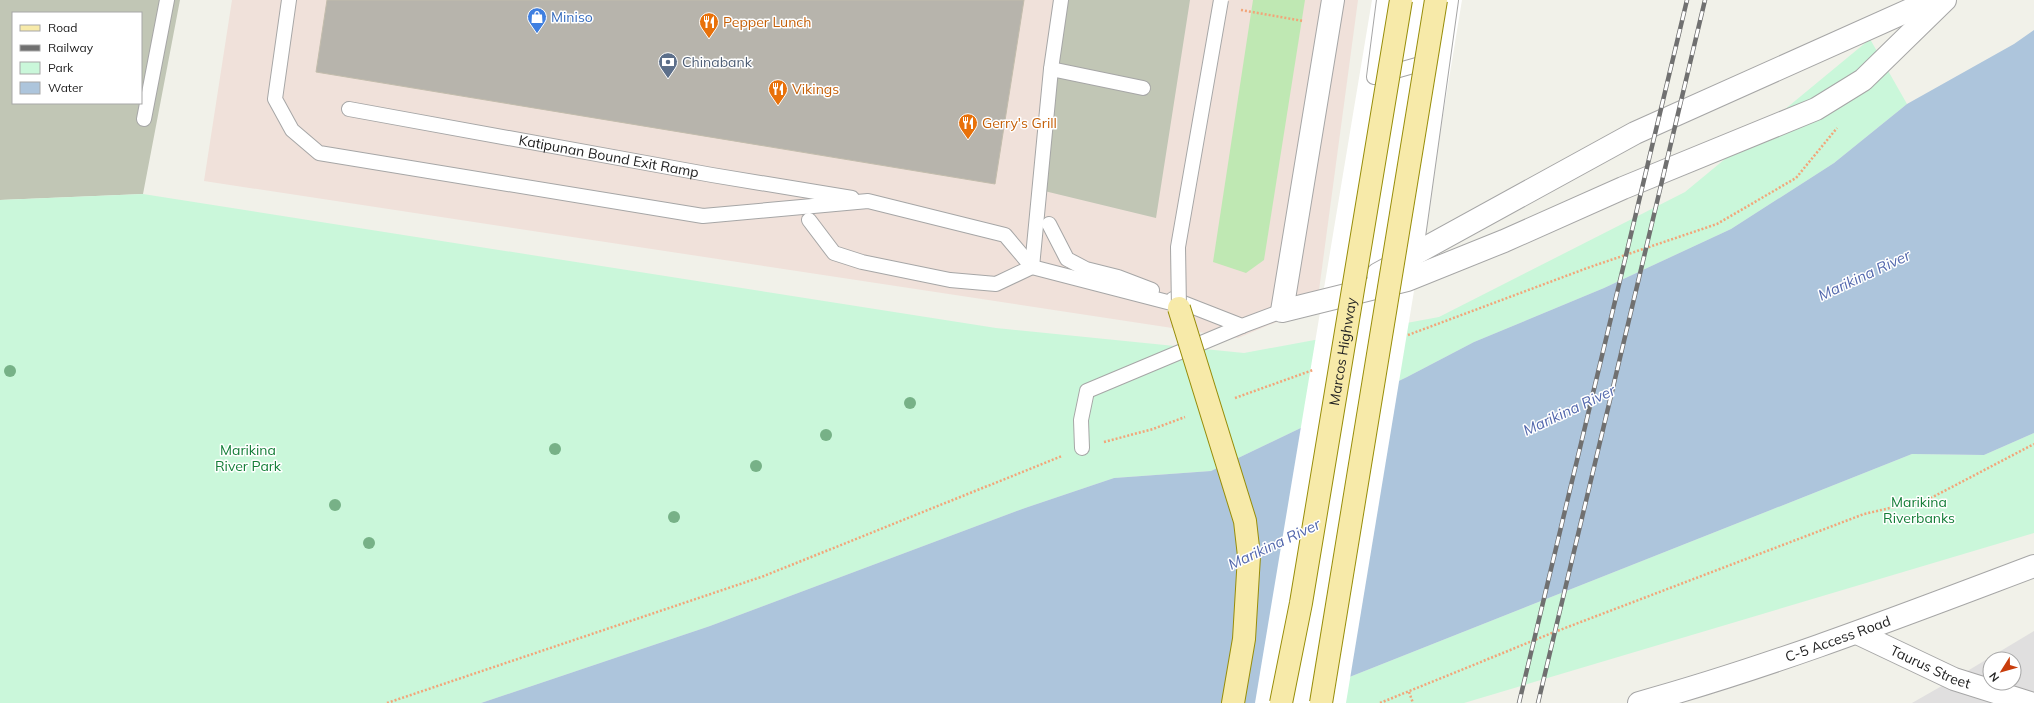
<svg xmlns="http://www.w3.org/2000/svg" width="2034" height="703" viewBox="0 0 2034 703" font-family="Mulish,sans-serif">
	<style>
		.residential { fill: #e0dfdf; fill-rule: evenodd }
		.commercial { fill: #f0e1da }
		.construction { fill: #c1c6b5; fill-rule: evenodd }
		.grass { fill: #bfe8b3 }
		.park { fill: #caf7da }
		.water { fill: #adc5dc }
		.pier { fill: #fff }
		.building { fill: #b7b4ac; stroke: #c2bcac }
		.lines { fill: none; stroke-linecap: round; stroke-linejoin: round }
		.service-casing { stroke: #a6a6a6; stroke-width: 16 }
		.minor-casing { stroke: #a6a6a6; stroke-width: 24 }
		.tertiary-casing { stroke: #a6a6a6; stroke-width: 24 }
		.primary-casing { stroke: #978d09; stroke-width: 24 }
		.path { stroke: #f2a579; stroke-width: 2.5; stroke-dasharray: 2 2; stroke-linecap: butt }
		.service { stroke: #fff; stroke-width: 14 }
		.minor { stroke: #fff; stroke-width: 22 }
		.tertiary { stroke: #fff; stroke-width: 22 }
		.primary { stroke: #f7eaa9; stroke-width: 22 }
		.rail-casing { stroke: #707070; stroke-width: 4.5 }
		.rail { stroke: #fff; stroke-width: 3; stroke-dasharray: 9; stroke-linecap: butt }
		.service-bridge-casing { stroke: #a6a6a6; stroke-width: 16; stroke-linecap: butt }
		.primary-bridge-casing { stroke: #978d09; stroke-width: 24; stroke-linecap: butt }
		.service-bridge { stroke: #fff; stroke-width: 14 }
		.primary-bridge { stroke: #f7eaa9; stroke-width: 22 }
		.tree { fill: #77b187 }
		.labels { text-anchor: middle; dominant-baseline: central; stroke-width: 3; stroke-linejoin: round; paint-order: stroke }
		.shop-label { font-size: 14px; fill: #366cbe; stroke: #fff; text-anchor: start }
		.food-label { font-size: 14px; fill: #c56008; stroke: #fff; text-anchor: start }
		.service-label { font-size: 14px; fill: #4e5e75; stroke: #fff; text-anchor: start }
		.street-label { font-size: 14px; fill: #222; stroke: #fff }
		.park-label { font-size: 14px; fill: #137d37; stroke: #fff }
		.water-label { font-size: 15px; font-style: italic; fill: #5368ad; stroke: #fff }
	</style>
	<rect width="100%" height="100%" fill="#f1f1e9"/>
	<path class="residential" d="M2034,631V703H1912L1954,679ZM1990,659H2014V683H1990Z"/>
	<path class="commercial" d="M232,0H1358L1317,305L1238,338L204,181Z"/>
	<path class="construction" d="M0,0H180L143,194L0,200ZM13,13H141V103H13Z
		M1064,0H1190L1156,218L1032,188Z"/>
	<path class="grass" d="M1253,0H1305L1264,260L1246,273L1213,262Z"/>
	<path class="park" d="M1870,39L1907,104L1834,163L1731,229L1604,288L1474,342L1407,377L1211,471L1114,478L1025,508L710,626L481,703H0V200L143,194L996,328L1244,353L1439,317L1685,192Z
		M2034,433V533L1464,703H1284L1912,454L1984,455Z"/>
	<path class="water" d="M2034,30V433L1984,455L1912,454L1284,703H481L710,626L1025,508L1114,478L1211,471L1407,377L1474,342L1604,288L1731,229L1834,163L1907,104L2014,44Z"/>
	<path class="pier" d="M1372,0H1462L1346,703H1255Z"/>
	<path class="building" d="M327,0H1024L995,184L316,72Z"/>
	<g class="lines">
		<g class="service-casing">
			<g id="service">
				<path d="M289,0L275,99L292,130L319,153L703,216L868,201L1005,235L1032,267L1179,305"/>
				<path d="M1384,0L1374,77L1431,61"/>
				<path d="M1051,69L1143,88"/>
				<path id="s1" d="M349,109L712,175L852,198"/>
				<path d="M144,119L167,0"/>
				<path d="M809,220L834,253L862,262L950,280L996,284L1032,267"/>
				<path d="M1049,224L1067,259L1086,269L1118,277L1152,290"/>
				<path d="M1032,267L1051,69L1061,0"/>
				<path d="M1173,299L1242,326L1282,311"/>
				<path d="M1082,448L1081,420L1087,391L1242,326"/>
			</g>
		</g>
		<g class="minor-casing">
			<g id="minor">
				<path d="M1333,0L1282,311L1407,280L1504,241L1623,188L1816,109L1863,80L1945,0"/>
				<path d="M1410,265L1447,0"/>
				<path d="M1378,274L1635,133L1932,0"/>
				<path id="s2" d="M1857,633L1954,679L2030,703"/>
			</g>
		</g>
		<g class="tertiary-casing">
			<g id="tertiary">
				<path id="s3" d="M1639,703C1773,666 1904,615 2034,566"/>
			</g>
		</g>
		<g class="primary-casing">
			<path id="primary" d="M1233,703L1244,639L1249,556"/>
		</g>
		<path class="path" d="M1241,10L1303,21
			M1408,335L1590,267L1717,224L1796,178L1837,128
			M1235,398L1313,370
			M1104,442L1153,429L1185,417
			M1409,692L1413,703
			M387,703L764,576L1062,456
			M1380,703L1552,633L1864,514L1929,499L2034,444"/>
		<use href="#service" class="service"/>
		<use href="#minor" class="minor"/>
		<use href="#tertiary" class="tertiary"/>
		<use href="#primary" class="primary"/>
		<g class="rail-casing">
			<path id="rail" d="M1519,703L1687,0
				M1538,703L1705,0"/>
		</g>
		<use href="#rail" class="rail"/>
		<g class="service-bridge-casing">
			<path id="service-bridge" d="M1179,308L1178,247L1221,0"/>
		</g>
		<g class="primary-bridge-casing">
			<g id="primary-bridge">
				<path d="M1179,308L1245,521L1249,556"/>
				<path id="s4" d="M1281,703L1301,603L1401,0"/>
				<path d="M1321,703L1436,0"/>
			</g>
		</g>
		<use href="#service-bridge" class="service-bridge"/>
		<use href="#primary-bridge" class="primary-bridge"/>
	</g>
	<g class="tree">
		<circle cx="10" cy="371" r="6"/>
		<circle cx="910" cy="403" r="6"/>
		<circle cx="826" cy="435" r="6"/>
		<circle cx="555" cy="449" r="6"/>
		<circle cx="756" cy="466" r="6"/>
		<circle cx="335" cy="505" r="6"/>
		<circle cx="674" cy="517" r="6"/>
		<circle cx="369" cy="543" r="6"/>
	</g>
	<defs>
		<g id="shop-pin" transform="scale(1)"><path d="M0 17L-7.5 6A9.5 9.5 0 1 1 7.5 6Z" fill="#3f7fe0" stroke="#fff"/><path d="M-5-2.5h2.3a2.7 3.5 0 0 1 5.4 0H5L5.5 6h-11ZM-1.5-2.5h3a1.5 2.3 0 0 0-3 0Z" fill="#fff"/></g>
		<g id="restaurant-pin" transform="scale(1)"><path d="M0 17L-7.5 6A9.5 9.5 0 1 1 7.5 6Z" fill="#e8710a" stroke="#fff"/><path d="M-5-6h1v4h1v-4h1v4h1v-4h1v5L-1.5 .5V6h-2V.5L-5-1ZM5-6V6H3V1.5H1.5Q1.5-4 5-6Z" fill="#fff"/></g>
		<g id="bank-pin" transform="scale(1)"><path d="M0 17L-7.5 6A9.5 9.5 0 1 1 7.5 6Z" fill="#5c6f8a" stroke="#fff"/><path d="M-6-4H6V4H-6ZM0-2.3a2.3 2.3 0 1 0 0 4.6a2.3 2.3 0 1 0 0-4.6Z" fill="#fff"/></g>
	</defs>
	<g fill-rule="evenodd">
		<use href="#shop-pin" x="537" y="17"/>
		<use href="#restaurant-pin" x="709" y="22"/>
		<use href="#bank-pin" x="668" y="62"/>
		<use href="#restaurant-pin" x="778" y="89"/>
		<use href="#restaurant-pin" x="968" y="123"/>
	</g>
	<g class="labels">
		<g class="shop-label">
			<text x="551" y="17">Miniso</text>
		</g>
		<g class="food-label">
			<text x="723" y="22">Pepper Lunch</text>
			<text x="792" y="89">Vikings</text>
			<text x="982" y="123">Gerry's Grill</text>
		</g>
		<g class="service-label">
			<text x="682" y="62">Chinabank</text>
		</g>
		<g class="street-label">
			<text stroke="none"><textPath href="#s1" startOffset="264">Katipunan Bound Exit Ramp</textPath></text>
			<text stroke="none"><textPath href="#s4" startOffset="357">Marcos Highway</textPath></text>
			<text stroke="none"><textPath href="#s3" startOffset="209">C-5 Access Road</textPath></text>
			<text stroke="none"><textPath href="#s2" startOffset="81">Taurus Street</textPath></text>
		</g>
		<g class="park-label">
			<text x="248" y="450">Marikina<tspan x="248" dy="16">River Park</tspan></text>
			<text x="1919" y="502">Marikina<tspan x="1919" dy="16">Riverbanks</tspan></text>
		</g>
		<g class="water-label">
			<text transform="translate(1864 275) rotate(-25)">Marikina River</text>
			<text transform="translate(1569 410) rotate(-25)">Marikina River</text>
			<text transform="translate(1274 544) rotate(-25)">Marikina River</text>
		</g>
	</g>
	<rect x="12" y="12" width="130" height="92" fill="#ffffff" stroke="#a7a7a7"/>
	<rect x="20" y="25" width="20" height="6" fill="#f7eaa9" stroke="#a7a7a7"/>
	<text x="48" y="32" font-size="12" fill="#222222">Road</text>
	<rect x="20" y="45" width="20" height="6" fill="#707070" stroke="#a7a7a7"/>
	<text x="48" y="52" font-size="12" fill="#222222">Railway</text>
	<rect x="20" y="62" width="20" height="12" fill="#caf7da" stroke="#a7a7a7"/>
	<text x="48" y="72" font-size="12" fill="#222222">Park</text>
	<rect x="20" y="82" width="20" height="12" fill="#adc5dc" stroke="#a7a7a7"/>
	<text x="48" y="92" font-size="12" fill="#222222">Water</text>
	<g transform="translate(2002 671) rotate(233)"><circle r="19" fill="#ffffff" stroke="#a7a7a7"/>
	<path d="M0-3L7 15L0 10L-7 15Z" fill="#c83d0c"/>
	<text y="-6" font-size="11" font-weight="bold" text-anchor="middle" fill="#222222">N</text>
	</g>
</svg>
